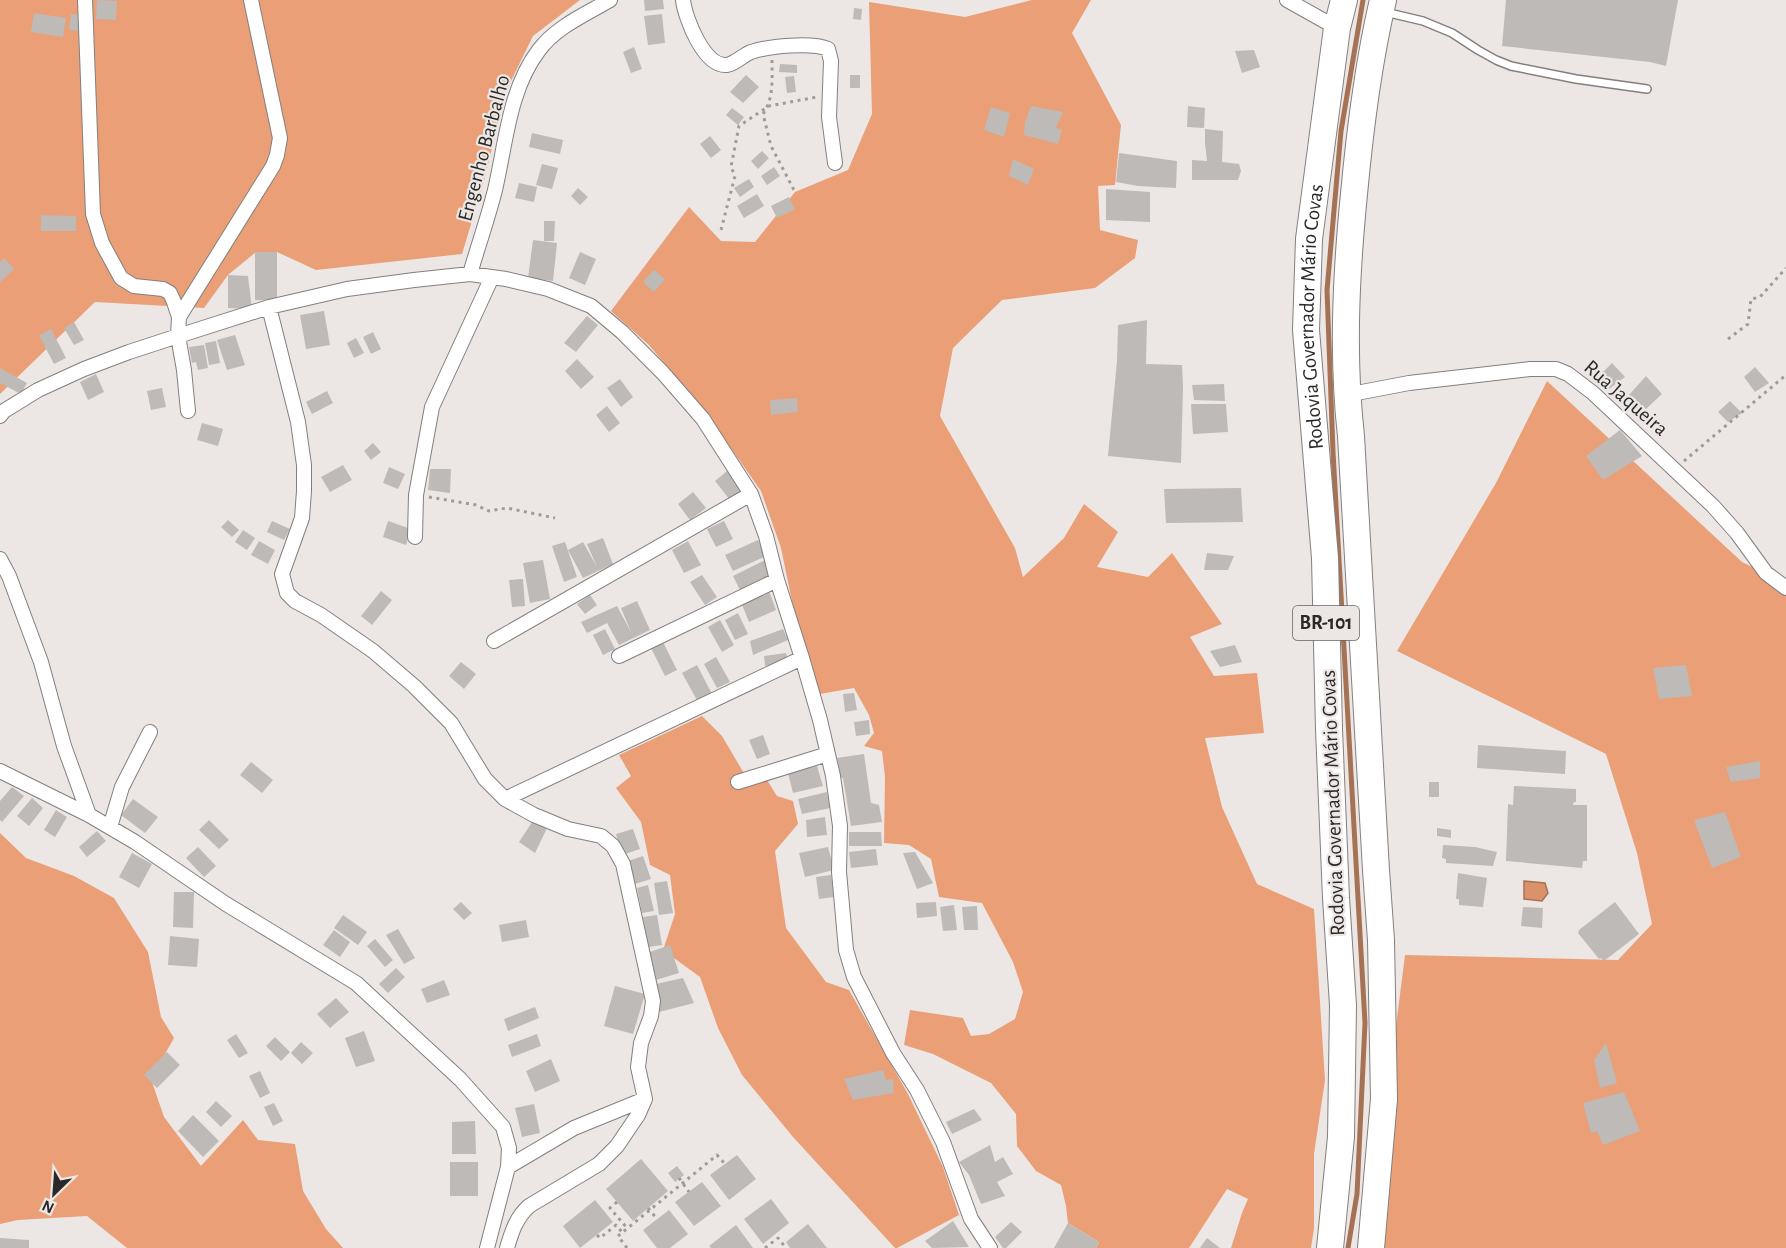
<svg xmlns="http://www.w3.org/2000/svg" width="1786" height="1248" viewBox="0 0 1786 1248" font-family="'Alegreya Sans',sans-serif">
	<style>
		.forest { fill: #ea9f77 }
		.water { fill: #db926a; stroke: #a67256; stroke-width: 1.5 }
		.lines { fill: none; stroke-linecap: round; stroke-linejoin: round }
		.stream { stroke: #a67256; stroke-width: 5 }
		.building { fill: #bebab8 }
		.lane-casing { stroke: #847f7d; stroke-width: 10 }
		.street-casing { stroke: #847f7d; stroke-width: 16 }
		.highway-casing { stroke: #847f7d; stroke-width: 28 }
		.path { stroke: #9f9b9a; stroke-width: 3; stroke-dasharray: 3 4.5; stroke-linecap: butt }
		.lane { stroke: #fff; stroke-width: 7 }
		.street { stroke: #fff; stroke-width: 14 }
		.highway { stroke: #fff; stroke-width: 26 }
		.labels { text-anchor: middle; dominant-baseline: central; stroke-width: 4.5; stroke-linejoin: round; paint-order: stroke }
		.shield { fill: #ece7e5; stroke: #646261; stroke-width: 1.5 }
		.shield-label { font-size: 20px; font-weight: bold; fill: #2a2928 }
		.street-label { font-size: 21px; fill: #2a2928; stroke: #ece7e5 }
	</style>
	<rect width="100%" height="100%" fill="#ece7e5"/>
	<path class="forest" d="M0,0H580L533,36L506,91L484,181L462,254L316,270L277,252H256L228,275L204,308L95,302L0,394Z
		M1032,0H1091L1072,33L1121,125L1115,185L1098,186L1100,230L1138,240L1135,258L1095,288L1002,300L953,348L940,416L1015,548L1023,577L1064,538L1084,504L1118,532L1097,567L1148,577L1172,553L1222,624L1190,637L1214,676L1257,673L1264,733L1205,738L1222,807L1257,884L1314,909L1325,1080L1314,1154V1228L1311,1248H1231L1242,1213L1248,1199L1227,1189L1189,1248H1096L1099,1242L1068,1223L1066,1206L1061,1185L1036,1171L1017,1146L1016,1114L991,1083L933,1054L904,1045L910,1010L963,1018L971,1036L989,1034L1015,1019L1023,992L1013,962L982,903L939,897L931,859L909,845L884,843L885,777L882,751L864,746L874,733L869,715L854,688L820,694L793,606L781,548L761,491L704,410L649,345L611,311L689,207L721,241L755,242L795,192L848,170L872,114L869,2L965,17Z
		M1547,381L1742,562L1786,583V1248H1368L1405,955L1618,960L1652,924L1637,853L1606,754L1397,651L1496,483Z
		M702,716L722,736L745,775L762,772L777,796L793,801L798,824L775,851L786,928L826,982L849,990L908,1094L943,1167L959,1215L897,1248H895L793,1137L742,1075L718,1028L700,977L663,950L675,914L670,875L650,865L641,822L616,788L631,776L619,755Z
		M0,833L26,858L74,876L114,898L148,952L161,1017L174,1038L151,1079L164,1117L201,1166L243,1120L258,1140L295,1144L303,1191L326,1229L343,1248H127L87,1216L18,1220L0,1224Z"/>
	<path class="water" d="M1524,881L1545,883L1548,893L1542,901L1524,899Z"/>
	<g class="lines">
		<path class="stream" d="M1348,1248L1357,1194L1365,1023L1333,452L1327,290L1341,131L1363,0"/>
	</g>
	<path class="building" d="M97,0L117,1L116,20L96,19Z
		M644,0H663L664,9L645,11Z
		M1506,0H1678L1666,66L1650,62L1502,46Z
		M854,8L862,9L861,20L853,19Z
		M34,13L66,18L63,37L31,32Z
		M71,14L83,15L81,31L69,30Z
		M662,14L665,43L648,45L644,16Z
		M634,47L642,69L631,73L623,52Z
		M1254,50L1260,67L1242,73L1235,51Z
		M780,64L797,65V73L779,72Z
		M746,75L759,87L743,103L730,92Z
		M850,75H860V88H850Z
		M794,76L796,92L787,93L785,77Z
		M1031,106L1063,112L1056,128L1062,130L1058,144L1024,135L1025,122Z
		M1188,106L1205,108L1204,128L1187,127Z
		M991,107L1010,113L1004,137L984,130Z
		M732,108L744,117L738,125L726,115Z
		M1205,129L1223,131L1222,162L1239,164L1241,171L1238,180H1192V160L1207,161L1205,143Z
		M532,133L563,140L560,154L529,147Z
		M710,136L721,150L711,158L700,144Z
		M762,151L769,158L758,169L751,161Z
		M1119,153L1177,161L1176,188L1138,186L1116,182Z
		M1013,159L1034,169L1028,185L1009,176Z
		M542,164L558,168L552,189L536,185Z
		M774,167L780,176L767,185L761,176Z
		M749,179L754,187L740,197L734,188Z
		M519,183L537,187L534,202L515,198Z
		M578,188L588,197L580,205L571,196Z
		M1106,189L1150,192V222L1106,220Z
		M757,194L764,206L744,218L737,206Z
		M789,197L795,209L777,218L771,206Z
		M41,215L76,216V231H41Z
		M544,221H555L554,241H544Z
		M533,240L557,243L553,281L528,278Z
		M255,252H277V301L255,300Z
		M580,252L596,259L585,285L569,278Z
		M4,258L14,269L0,282V262Z
		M654,270L665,279L654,292L643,282Z
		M228,275L248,276L252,309L228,308Z
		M324,311L330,345L306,349L300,315Z
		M587,316L598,325L576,352L564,343Z
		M1147,320L1146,364L1182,365L1183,387L1181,463L1108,456L1117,361L1118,325Z
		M74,322L84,340L74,345L64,328Z
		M51,329L66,358L54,364L39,335Z
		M373,332L381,349L371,354L363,337Z
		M235,335L245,365L227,370L217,340Z
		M356,338L364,353L354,358L347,343Z
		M216,341L220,363L209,365L205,343Z
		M204,345L208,368L198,370L196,362L192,363L189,347Z
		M577,359L594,377L581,389L565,371Z
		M1612,363L1625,377L1609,389L1598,377Z
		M1755,367L1769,383L1755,392L1744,377Z
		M0,368L27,383L21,394L0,383Z
		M96,374L104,392L88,400L80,382Z
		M1646,376L1662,394L1646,409L1629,395Z
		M620,379L633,397L621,407L607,388Z
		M1224,384L1225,401L1194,400L1192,385Z
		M162,388L166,407L151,410L147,391Z
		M327,391L333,403L312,414L306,402Z
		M797,398L798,412L771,415L770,400Z
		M1730,401L1742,413L1728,422L1718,412Z
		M1191,404H1226L1228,432L1193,434Z
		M607,406L620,423L609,432L596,415Z
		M202,423L223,429L218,446L197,440Z
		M1620,430L1642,456L1603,480L1586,456Z
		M373,443L381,452L371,460L364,451Z
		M343,465L352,480L330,492L321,477Z
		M389,467L405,474L398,489L383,483Z
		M430,469H451L450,493L428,490Z
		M727,471L742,491L730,500L715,481Z
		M1241,488L1243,522L1166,523L1164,489Z
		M693,492L706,508L690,520L678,504Z
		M228,520L239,530L232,537L221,527Z
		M272,521L290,529L284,540L267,532Z
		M388,521L411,529L406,545L383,537Z
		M724,521L733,539L716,547L707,529Z
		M243,530L255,538L247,550L235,542Z
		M603,538L613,564L583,578L568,550L583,542L597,567L587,544Z
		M758,540L766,556L733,571L725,555Z
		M259,541L275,550L268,564L251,555Z
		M688,541L701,565L684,573L672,550Z
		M565,542L577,577L564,582L552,546Z
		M1207,553L1234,556L1228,570H1204Z
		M543,560L550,599L530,603L523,563Z
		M765,560L773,576L741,592L733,576Z
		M702,575L717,597L705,605L690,582Z
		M523,579L525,606L512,607L509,580Z
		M381,591L392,600L372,625L361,616Z
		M769,591L776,610L749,622L741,602Z
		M590,595L597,605L585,614L577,604Z
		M637,601L650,630L619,645L607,623L587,633L581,622L617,606L631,632L621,608Z
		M738,613L748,634L735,640L725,620Z
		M720,620L734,645L722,652L708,627Z
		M605,629L615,649L603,655L593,635Z
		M783,629L788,640L753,655L750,641Z
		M662,640L677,670L665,676L650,646Z
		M1235,645L1242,662L1220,667L1210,651Z
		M786,653L788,663L765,666L764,656Z
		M716,657L730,682L717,688L704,664Z
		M461,662L476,674L464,689L449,676Z
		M697,665L712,694L698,702L682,673Z
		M1686,665L1692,696L1659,699L1653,668Z
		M854,693L857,710L845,712L843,694Z
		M869,720L870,734L856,736L854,722Z
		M763,735L770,754L757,759L749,740Z
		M1478,745L1566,751L1565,774L1477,768Z
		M864,754L871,803L879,805L882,822L851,826L843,778H841L837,758Z
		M1760,761V778L1731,782L1726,767Z
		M251,762L273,780L262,793L240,775Z
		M817,766L823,786L793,793L788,773Z
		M1429,782H1439V797H1429Z
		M1514,786L1576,789V802H1574L1573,805H1587V861H1583L1582,868L1506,861L1508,804L1513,805Z
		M12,787L24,796L2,822L0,820V801Z
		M827,792L830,808L802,814L798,799Z
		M32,798L43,808L29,826L17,816Z
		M133,799L158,817L145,833L121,815Z
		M56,810L67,817L55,837L44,830Z
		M1725,812L1741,857L1712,868L1694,820Z
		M536,816L548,826L535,853L519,842Z
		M825,817L827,835L807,837L806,820Z
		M209,820L229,840L219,849L199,830Z
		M1437,828L1451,830V838L1437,836Z
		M633,829L640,849L622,855L616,834Z
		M97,831L106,841L87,857L79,847Z
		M849,832H881L882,846H849Z
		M1443,845L1475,847L1497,852L1493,866L1446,863V859L1442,858Z
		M198,847L216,866L204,877L186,858Z
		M828,847L834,870L805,877L799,853Z
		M876,849L878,865L851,868L849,852Z
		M915,852L933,883L917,889L903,853Z
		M132,853L152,864L139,888L119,877Z
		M643,856L651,879L635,884L628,861Z
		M1458,873L1487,878L1483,907L1459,905V899H1456Z
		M831,875L834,897L819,899L816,877Z
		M667,881L673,913L659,915L654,883Z
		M648,885L654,911L642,913L637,888Z
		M174,892H194L193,928L173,927Z
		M461,902L472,913L464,920L453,909Z
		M936,902L937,916L917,918L916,903Z
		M1615,902L1639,934L1604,961L1601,958L1599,959L1578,933L1579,930Z
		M954,905L957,930L943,931L940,907Z
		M977,906L978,930H964L962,907Z
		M1523,907L1543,908L1542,928L1521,926Z
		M343,915L367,932L358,945L334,928Z
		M657,915L662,945L648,947L643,917Z
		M526,920L529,937L502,942L499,925Z
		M398,929L415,958L404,964L386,935Z
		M334,930L350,942L340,957L323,945Z
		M170,936L199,939L197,967L168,965Z
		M375,939L393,960L385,967L367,946Z
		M670,945L679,973L656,980L647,953Z
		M396,968L405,977L388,993L379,984Z
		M683,978L694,1003L659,1012L656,984Z
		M444,980L450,995L427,1003L421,989Z
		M615,986L645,994L633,1034L604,1026Z
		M336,998L349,1012L330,1028L317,1014Z
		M535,1007L539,1018L508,1031L504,1019Z
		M364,1031L375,1061L356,1067L345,1038Z
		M236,1034L248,1053L239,1058L227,1040Z
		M537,1034L541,1046L512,1057L508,1045Z
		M275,1037L290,1052L281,1061L266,1046Z
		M301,1042L313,1053L302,1064L291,1053Z
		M1606,1043L1617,1083L1600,1088L1594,1060Z
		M167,1052L180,1065L157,1088L144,1075Z
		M551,1059L560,1081L535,1092L526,1071Z
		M883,1070L886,1080L893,1079L894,1093L853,1100L844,1079Z
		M260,1071L270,1093L260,1098L249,1076Z
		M1624,1092L1640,1131L1603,1145L1597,1131L1591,1133L1583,1103Z
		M216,1101L232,1116L221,1127L206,1112Z
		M274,1103L283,1121L273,1126L264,1107Z
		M534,1104L540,1133L522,1137L515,1108Z
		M974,1109L982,1120L952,1134L946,1122Z
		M193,1115L219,1141L203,1157L178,1131Z
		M475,1121L476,1154H452V1122Z
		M990,1145L995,1162L1003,1157L1013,1174L997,1182L1005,1196L981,1204L969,1175L959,1162Z
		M737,1155L756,1179L729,1200L710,1175Z
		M641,1159L668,1191L633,1221L606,1189Z
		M450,1162H478V1196H450Z
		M677,1166L684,1175L675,1182L668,1173Z
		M702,1182L721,1206L694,1226L675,1202Z
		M771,1199L789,1223L763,1244L744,1219Z
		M595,1200L613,1222L580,1248L563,1226Z
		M669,1210L688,1234L670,1248H657L643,1230Z
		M953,1221L969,1247L932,1248L925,1241Z
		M1011,1222L1022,1232L1006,1248H1003L995,1237Z
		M1068,1223L1099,1242L1096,1248H1054Z
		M808,1224L827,1248H790L786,1242Z
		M736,1225L753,1248H711L709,1246Z
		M0,1238L29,1240V1248H0Z
		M1207,1238L1220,1248H1200Z"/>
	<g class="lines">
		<g class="lane-casing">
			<path id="lane" d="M1385,12L1423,21L1452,33L1478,50L1496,60L1511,66L1576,79L1647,89"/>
		</g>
		<g class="street-casing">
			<path id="street" d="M85,0L93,214L102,243L121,278L134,286L163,289L170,293L174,302L179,317
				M683,0C685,18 704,67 727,65C736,63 743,55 751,52C769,46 812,42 828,49L831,61L829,117L835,163
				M1287,0L1337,28
				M470,274C478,246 488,218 495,190C506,143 509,89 539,50C556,27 586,14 610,0
				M269,307L298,422L304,465V491L302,518L282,574L287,593L295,601L321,615L373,651L414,686L451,723L485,779L505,799L534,815L568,829L601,836L613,846L623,864L653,1001L651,1016L641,1043L638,1067L645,1099L638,1115L617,1146L599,1164L529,1206C516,1218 512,1231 507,1248
				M1346,395L1409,383L1530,369H1556L1568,374L1593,393L1713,506L1737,533L1766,573L1786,588
				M188,411L184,370L178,336L179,317L273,166L277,155L280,138L251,0
				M0,416L4,411L38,390L84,369L129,352L178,336L269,307L347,289L414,280L470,274L506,279L548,289L591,306L622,332L663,373L703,419L751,494L766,536L777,580L802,658L820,720L833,776L840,826L839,872L846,950L854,977L893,1053L917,1090L943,1142L971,1219L990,1248
				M415,537L416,495L432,407L492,277
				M0,559L9,576L41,662L64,746L89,815L135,842L226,904L356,983L460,1079L503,1127L509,1148L508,1167L487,1248
				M494,641L751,494
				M619,656L777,580
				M0,771L89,815
				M738,782L828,754
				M505,799L802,658
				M110,827L122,787L150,732
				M508,1167L574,1128L645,1099"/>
		</g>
		<g class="highway-casing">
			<g id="highway">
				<path id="s1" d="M1330,1248L1341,1137L1343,1005L1336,898L1329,729L1325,558L1306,330L1309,239L1337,28L1344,0"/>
				<path d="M1371,1248L1384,1099L1381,940L1376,870L1351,436C1342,356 1346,275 1354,194C1360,129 1368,64 1383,0"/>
			</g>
		</g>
		<path class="path" d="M772,60C772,79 774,98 763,114L771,146L795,192
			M721,230L735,176L731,167L739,126L769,106L817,97
			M1728,339L1748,324L1751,299L1760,297L1786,268
			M1684,461L1786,375
			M429,497L476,505L489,511L507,508L555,518
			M679,1178L689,1192
			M617,1202L610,1208L627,1228
			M648,1208L657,1219
			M597,1235L600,1238L616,1225L622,1232
			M627,1248L618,1236L717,1155L725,1164
			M765,1248L778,1238L786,1248"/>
		<use href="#lane" class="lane"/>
		<use href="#street" class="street"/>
		<use href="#highway" class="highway"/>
	</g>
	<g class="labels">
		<rect class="shield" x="1293" y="606" width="66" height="34" rx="4.5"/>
		<g class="shield-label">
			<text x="1326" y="623">BR-101</text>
		</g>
		<g class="street-label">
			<text transform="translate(484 148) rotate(-75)">Engenho Barbalho</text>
			<text stroke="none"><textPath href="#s1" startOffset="933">Rodovia Governador Mário Covas</textPath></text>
			<text transform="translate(1626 398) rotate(41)">Rua Jaqueira</text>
			<text transform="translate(1333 803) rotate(-92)">Rodovia Governador Mário Covas</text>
		</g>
	</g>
	<g transform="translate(54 1194) rotate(205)" stroke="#ece7e5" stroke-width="4.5" paint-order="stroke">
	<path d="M0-4.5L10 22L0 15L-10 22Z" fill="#2a2928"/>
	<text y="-9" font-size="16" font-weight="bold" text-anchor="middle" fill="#2a2928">N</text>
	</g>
</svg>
